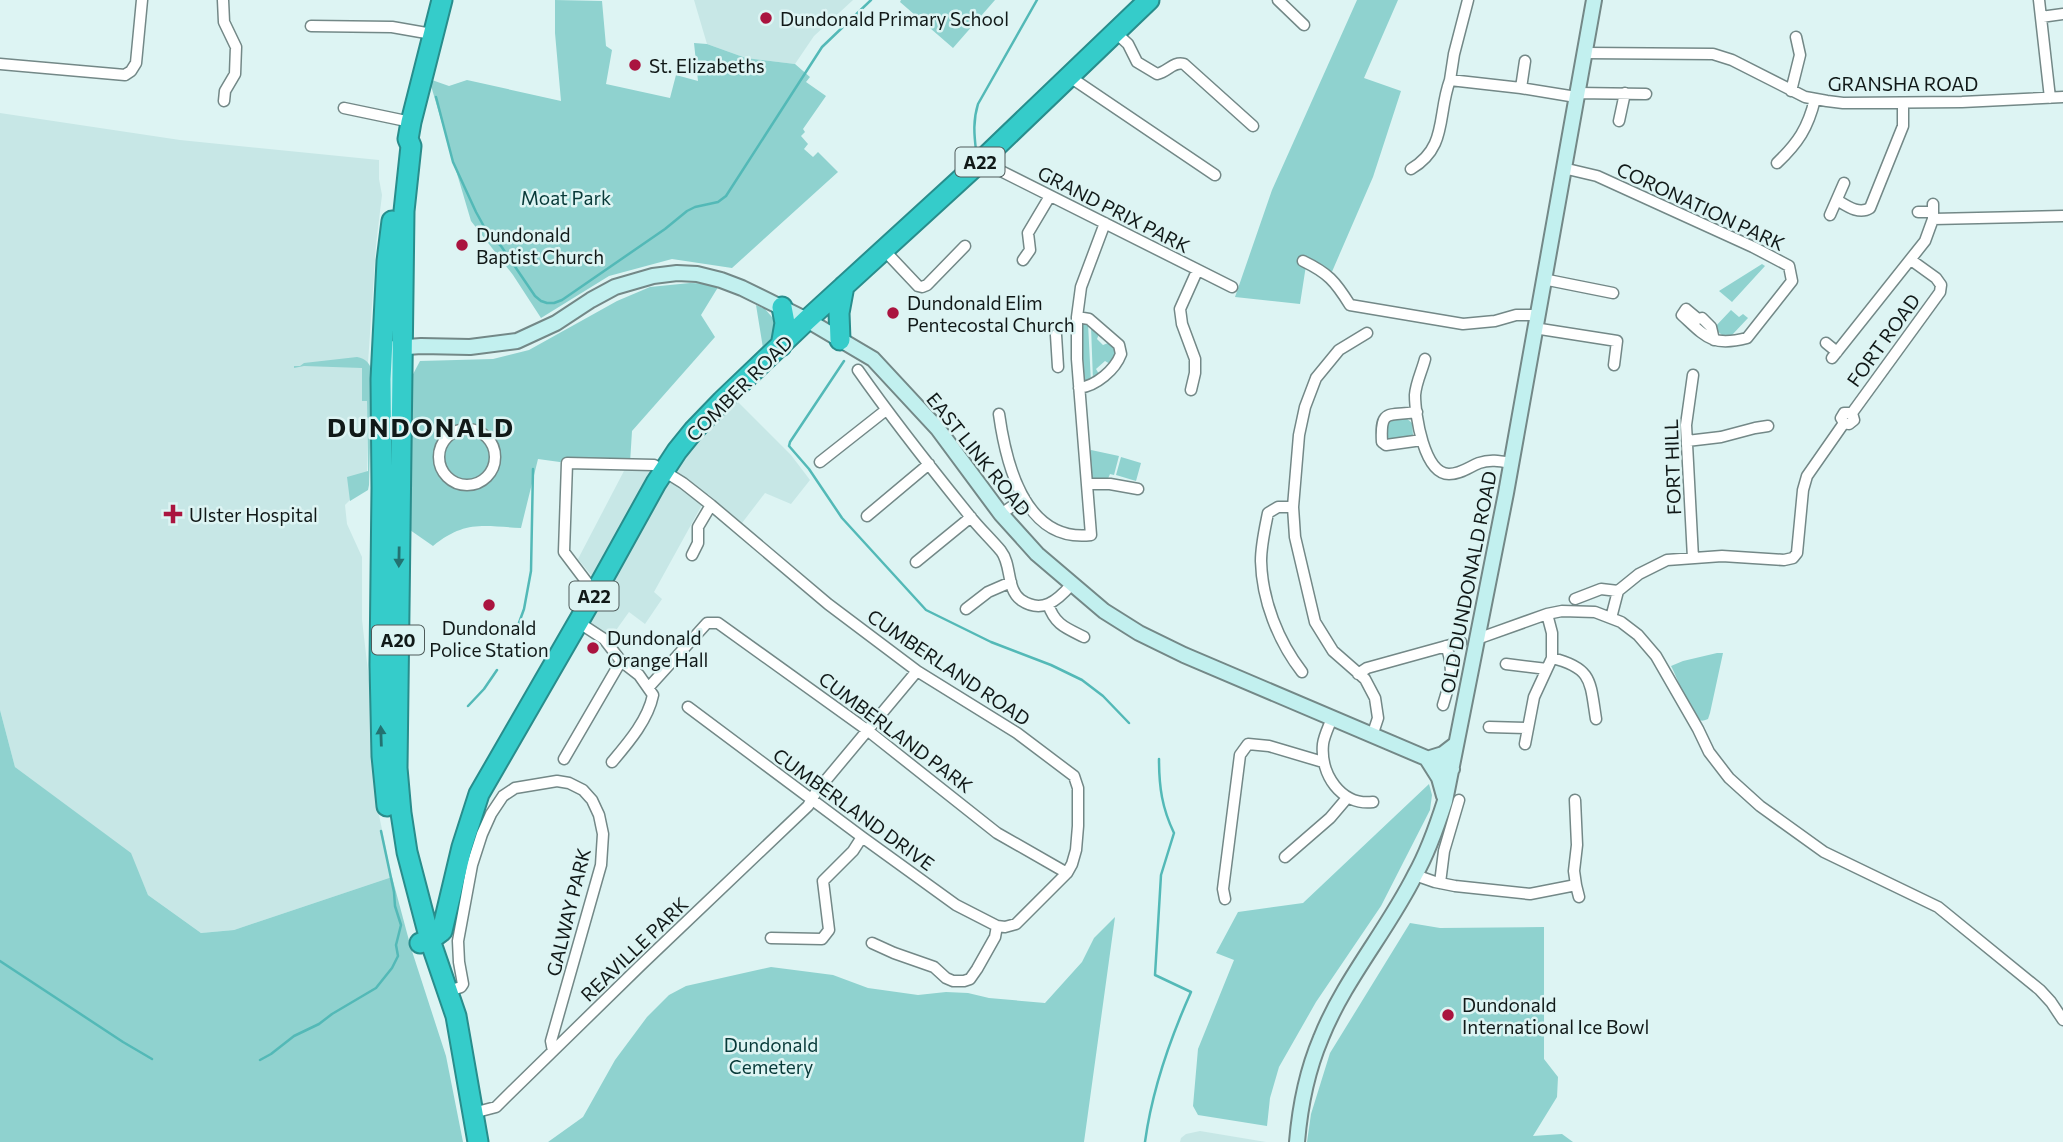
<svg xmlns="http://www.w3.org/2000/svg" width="2063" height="1142" viewBox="0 0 2063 1142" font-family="Commissioner,sans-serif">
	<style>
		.built { fill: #c7e7e6 }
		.green { fill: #8fd2cf }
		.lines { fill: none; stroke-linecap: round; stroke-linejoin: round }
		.stream { stroke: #53b9b7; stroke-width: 2.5 }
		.street-casing { stroke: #738887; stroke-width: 13 }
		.secondary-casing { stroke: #738887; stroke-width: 18 }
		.highway-casing { stroke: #288d8c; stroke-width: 23 }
		.street { stroke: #fff; stroke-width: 10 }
		.secondary { stroke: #c2f0ef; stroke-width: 14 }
		.highway { stroke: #35ccca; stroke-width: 19 }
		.oneway { fill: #237271 }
		.poi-dot { fill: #aa143f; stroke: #ddf4f3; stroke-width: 2.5 }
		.labels { text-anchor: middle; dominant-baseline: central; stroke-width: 5; stroke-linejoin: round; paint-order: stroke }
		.shield { fill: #ddf4f3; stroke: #4e5b5a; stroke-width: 2 }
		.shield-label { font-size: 18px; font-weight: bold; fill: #111918 }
		.poi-label { font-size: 19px; fill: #111918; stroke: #ddf4f3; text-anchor: start }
		.street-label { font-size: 19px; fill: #111918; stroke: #ddf4f3 }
		.park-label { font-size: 19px; fill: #073938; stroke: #ddf4f3 }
		.district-label { font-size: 26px; font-weight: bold; letter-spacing: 2px; fill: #111918; stroke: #ddf4f3 }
	</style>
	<rect width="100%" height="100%" fill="#ddf4f3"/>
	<path class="built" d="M694,0H853L814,36L795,64L746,58L707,44Z
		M0,113L180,140L379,160V179L382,195L376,245L367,378V483L345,505L347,524L362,557V620L371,697L376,801L392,877L234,930L201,933L148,895L130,853L15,767L0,710Z
		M735,399L791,455L810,480L791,504L765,493L742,523L708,494L654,592L662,599L645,624L629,612L609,640L583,620L677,458Z
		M625,469L656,470L595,580L578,559Z
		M1200,1131L1266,1142H1180L1181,1138L1186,1134Z"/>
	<path class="green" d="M555,0L602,1L606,46L612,50L606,84L670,98L676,75L698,81L694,43L707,44L746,58L795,64L810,77L806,82L826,96L803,129L805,132L801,136L808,144L804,149L813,157L818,152L838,172L732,268L672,259L609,276L541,318L513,275L471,221L429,79L449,86L467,80L561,101L555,33Z
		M901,0H995L953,48L900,2Z
		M1357,0H1398L1364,78L1401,91L1373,177L1331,274L1307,259L1300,304L1235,297L1272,190Z
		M1762,264L1765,266L1732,302L1719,291Z
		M690,283L720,284L701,315L715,337L632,431L630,463H567L538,459L521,528C483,526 465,520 433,546L410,530L411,378L420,361L493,359L529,350L617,301L650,287Z
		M756,305L765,309L778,324L773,339L763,348Z
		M1731,310L1739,317L1743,314L1748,318L1732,335H1722L1714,328Z
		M1081,322L1088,323L1091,383H1084L1082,370L1083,369Z
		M1091,326L1099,334L1097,339L1103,345L1108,343L1116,350L1117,353L1110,364L1105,361L1096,369L1099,374L1093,381Z
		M357,357C366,359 369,362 372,371L369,485L368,490L350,501L347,477L368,471L367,401H362V368L304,366L294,368V366H300L304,363Z
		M1406,418L1412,423L1413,435L1408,437V440L1388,438L1386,435L1387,422Z
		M1091,450L1119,456L1114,475L1110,474L1107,481L1091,479L1088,454Z
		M1121,457L1141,463L1136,481L1116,475Z
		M1717,653H1723L1710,713L1708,719C1702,721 1702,722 1697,718C1689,710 1677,677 1671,666L1683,661Z
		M0,710L15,767L131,853L148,895L201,933L234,930L392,877L411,948L446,1056L463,1142H0Z
		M1429,784L1432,795L1430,810L1381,906L1316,1002L1279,1067L1270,1098L1267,1126L1198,1115L1193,1106L1198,1049L1234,960L1216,953L1238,912L1303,903Z
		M1115,917L1084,1142H548L583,1117L615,1060L647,1017L669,995L686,986L771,967L833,975L868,988L918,995L946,992L968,993L989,998L1045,1003L1082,962L1094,938Z
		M1410,923L1440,928L1544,927V1059L1558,1077L1557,1097L1533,1136L1562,1134L1573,1142H1307L1311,1114L1330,1053Z"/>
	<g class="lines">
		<path class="stream" d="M436,97L453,162L476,212L487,232L501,246L535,296L541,301L547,303H554L562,300L665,229L687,211L695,207L718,202L726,196L822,47L871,0
			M976,150C974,134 973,120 978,104L1037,0
			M844,361L790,442L789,446L809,469L842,518L926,610L991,642L1051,665L1082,680L1103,696L1129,723
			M516,631L524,609L531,571L533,469
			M468,706L484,689L497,670
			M0,961L123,1042L152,1059
			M260,1060L271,1054L294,1036L319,1024L332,1014L376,988L392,968L398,956L396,945L401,925L395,906L394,892L381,831
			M1145,1142C1152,1090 1170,1039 1191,992L1155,975L1161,875L1174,833C1162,808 1159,787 1159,759"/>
		<g class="street-casing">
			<path id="street" d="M223,0L224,22L236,47L235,74L225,91L224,101
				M1278,0L1304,25
				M1468,0L1454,54L1450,80L1521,88L1576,97
				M2039,0L2050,98
				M2041,17L2063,14
				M311,26L392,27L432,34
				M1115,32L1128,44L1137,62L1157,74C1168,72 1173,61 1184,64L1253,126
				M1585,53L1713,54L1732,60L1805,97L1827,101L1843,103L1962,102L2063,97
				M0,64L125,75L131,71L136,63L142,0
				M1070,77L1215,175
				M1521,88L1525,61
				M1791,91L1800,55L1796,37
				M1577,93L1646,94
				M344,108L411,122
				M1619,121L1625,93
				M981,161L1232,287
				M1777,163C1798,143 1808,128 1815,99
				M1563,168L1597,176L1753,247L1789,266L1792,281L1747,338C1712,347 1706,337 1682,315L1686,309L1698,319L1702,318L1711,327L1714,340
				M1411,169C1448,147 1437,115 1450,80
				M1837,200C1847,206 1859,215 1870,208L1903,126V103
				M1918,212H1933
				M1830,215L1844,183
				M1933,219L2063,216
				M884,250L918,286L922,287L927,285L965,246
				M1023,260L1030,250L1028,233L1050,196
				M1303,261C1328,273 1335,281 1350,305L1463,324L1495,321L1516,315H1537
				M1543,279L1613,293
				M1077,317L1089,319L1119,345L1121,354C1115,370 1096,386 1079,388
				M1534,328L1617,341L1614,365
				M1367,333L1339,350L1316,378L1305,407L1299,435L1293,507L1295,537L1315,622L1333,651L1365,679L1375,698L1378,718L1372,736
				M1056,335L1058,367
				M1826,343L1837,352
				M1832,358L1925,241L1933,219V204
				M1425,359C1422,371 1416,382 1415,395C1415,415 1424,474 1449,474C1461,474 1469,467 1479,463C1490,459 1500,461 1511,463
				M858,370C893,420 931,468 969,515C979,528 991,539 1001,551C1012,565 1006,589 1021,600C1042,614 1057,601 1071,585
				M1693,375L1686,425L1693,558
				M1191,390L1195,373V359L1182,324L1180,309L1197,271
				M1417,412C1388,416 1380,408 1382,442L1386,445L1422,440
				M1852,413H1844L1841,418L1844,423L1849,424L1854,420L1852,413L1940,292L1941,285L1936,278L1911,260
				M999,414C1006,464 1025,543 1091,535L1077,359V317L1081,287L1105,223
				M439 457a28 28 0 1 1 56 0a28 28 0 1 1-56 0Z
				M1687,441L1721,437L1755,428L1768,426
				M820,462L886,410
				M1088,484H1110L1138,489
				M1293,507H1278L1268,513C1265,528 1261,545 1261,561C1262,600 1278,641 1302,672
				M1001,514L1024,498
				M867,516L929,464
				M692,555L698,543V527L711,505
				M916,562L971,517
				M595,593L564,552L567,463L654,465L683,483L711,505L828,604L917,671L1017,733L1074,776L1078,788V826L1076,850L1072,864L1067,873
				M1575,599L1601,589L1618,591
				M1048,604C1055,625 1066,628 1084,637
				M966,609L988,592L1011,582
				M1611,618L1618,591L1639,574L1667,560L1722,556L1784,560L1793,558L1797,553L1803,490L1807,476L1844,423
				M578,622L604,639L621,661L639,675L653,695C648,720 628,743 612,762
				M1477,639L1547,614L1562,611L1595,612L1621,622L1638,635L1656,656L1698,729L1709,752L1729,778L1760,806L1824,852L1938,907L2040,990L2051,1002L2063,1020
				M1552,658C1593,668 1590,682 1596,719
				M1506,664L1547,669
				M1358,674L1367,668L1461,642
				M649,687L707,623H718L867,730L997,833L1067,873L1016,924L1005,927L997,926L956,905L862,837L688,707
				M1443,705C1450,682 1455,669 1446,646
				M1332,718C1329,726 1324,736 1323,744C1320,774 1341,806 1373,802
				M1489,727L1527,728
				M1525,744L1534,697L1552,658V633L1547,614
				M564,759L621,661
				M1285,857L1330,818L1347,798
				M1415,875L1435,882L1455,886L1530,894L1576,885L1574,871L1577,845L1575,800
				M1440,883L1444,851L1459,800
				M1576,885L1579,897
				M1225,899L1223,889L1240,755L1248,744L1269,746L1323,762
				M771,938L822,939L829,930L823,881L853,851L862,837
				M872,943L894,953L934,967L946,978L953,981H964L970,979L977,969L995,937L997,926
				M449,991L461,987L463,984L459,962L458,941L472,865L482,834L491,814L503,796L515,788L557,781L569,783L583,790L592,800L599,815L603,834L601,865L553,1034L551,1041L553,1051
				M473,1113L496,1107L505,1098L641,965L808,806L816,792L917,671"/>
		</g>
		<g class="secondary-casing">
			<path id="secondary" d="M394,348L421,346L470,347L517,341L556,323L591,300L615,287L653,276L677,273L697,274L721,280L742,288L807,320L873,359L938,429L1001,514L1037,554L1104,611L1139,633L1184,655L1452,769
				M390,415C390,396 388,365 398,348
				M1444,796L1439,778L1427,759L1443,754L1456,744
				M1297,1142C1300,1106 1307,1071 1321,1038C1344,980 1387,931 1415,875C1428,852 1437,826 1445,801L1506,493L1594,0"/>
		</g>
		<g class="highway-casing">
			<path id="highway" d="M442,0L411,122L408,139L411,146L404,211L397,768L401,813L407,852L430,940L456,1016L478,1142
				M840,340L839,313L844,286
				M781,346L785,323L782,307
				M387,806L382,756L380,665L382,488L381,379L387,261L392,221
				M420,943L430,940L442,931L462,847L479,794L595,593L656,483L677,451L694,430L722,401L807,320L981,161L1149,0"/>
		</g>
		<use href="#street" class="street"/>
		<use href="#secondary" class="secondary"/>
		<use href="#highway" class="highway"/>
	</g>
	<defs><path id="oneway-solid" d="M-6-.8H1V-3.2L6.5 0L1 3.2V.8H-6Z" transform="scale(1.75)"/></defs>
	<g class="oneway">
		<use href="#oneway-solid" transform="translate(399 557) rotate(91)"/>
		<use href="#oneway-solid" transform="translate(381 736) rotate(-92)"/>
	</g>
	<g class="poi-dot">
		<circle cx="766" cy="18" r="7"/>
		<circle cx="635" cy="65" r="7"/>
		<circle cx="462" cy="245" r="7"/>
		<circle cx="893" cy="313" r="7"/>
		<path d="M169.5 503.5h7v7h7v7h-7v7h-7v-7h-7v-7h7z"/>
		<circle cx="489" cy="605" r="7"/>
		<circle cx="593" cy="648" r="7"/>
		<circle cx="1448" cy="1015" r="7"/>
	</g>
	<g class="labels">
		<g class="shield">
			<rect x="955.5" y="147.5" width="49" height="29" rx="5"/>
			<rect x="569.5" y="581.5" width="49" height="29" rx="5"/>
			<rect x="372" y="625.5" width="52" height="29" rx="5"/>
		</g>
		<g class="shield-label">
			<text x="980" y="162">A22</text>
			<text x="594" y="596">A22</text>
			<text x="398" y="640">A20</text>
		</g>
		<g class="poi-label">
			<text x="780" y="18">Dundonald Primary School</text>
			<text x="649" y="65">St. Elizabeths</text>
			<text x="476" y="234">Dundonald<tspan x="476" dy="22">Baptist Church</tspan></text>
			<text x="907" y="302">Dundonald Elim<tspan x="907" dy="22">Pentecostal Church</tspan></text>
			<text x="189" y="514">Ulster Hospital</text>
			<text x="489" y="627" text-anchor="middle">Dundonald<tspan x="489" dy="22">Police Station</tspan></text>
			<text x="607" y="637">Dundonald<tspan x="607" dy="22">Orange Hall</tspan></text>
			<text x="1462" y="1004">Dundonald<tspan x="1462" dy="22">International Ice Bowl</tspan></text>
		</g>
		<g class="street-label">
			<text x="1903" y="83">GRANSHA ROAD</text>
			<text transform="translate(1701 206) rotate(25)">CORONATION PARK</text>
			<text transform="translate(1114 209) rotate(27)">GRAND PRIX PARK</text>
			<text transform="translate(1883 340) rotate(-54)">FORT ROAD</text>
			<text transform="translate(739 388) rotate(-45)">COMBER ROAD</text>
			<text transform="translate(979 454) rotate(51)">EAST LINK ROAD</text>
			<text transform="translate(1672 467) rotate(-92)">FORT HILL</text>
			<text transform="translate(1468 582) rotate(-79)">OLD DUNDONALD ROAD</text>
			<text transform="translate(949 667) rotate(34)">CUMBERLAND ROAD</text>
			<text transform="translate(896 732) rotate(37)">CUMBERLAND PARK</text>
			<text transform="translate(854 809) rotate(36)">CUMBERLAND DRIVE</text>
			<text transform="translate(568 912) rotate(-76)">GALWAY PARK</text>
			<text transform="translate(634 949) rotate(-44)">REAVILLE PARK</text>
		</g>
		<g class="park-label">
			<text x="566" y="197">Moat Park</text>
			<text x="771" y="1044">Dundonald<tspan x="771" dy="22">Cemetery</tspan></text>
		</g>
		<g class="district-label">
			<text x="421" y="426">DUNDONALD</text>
		</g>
	</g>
</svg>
